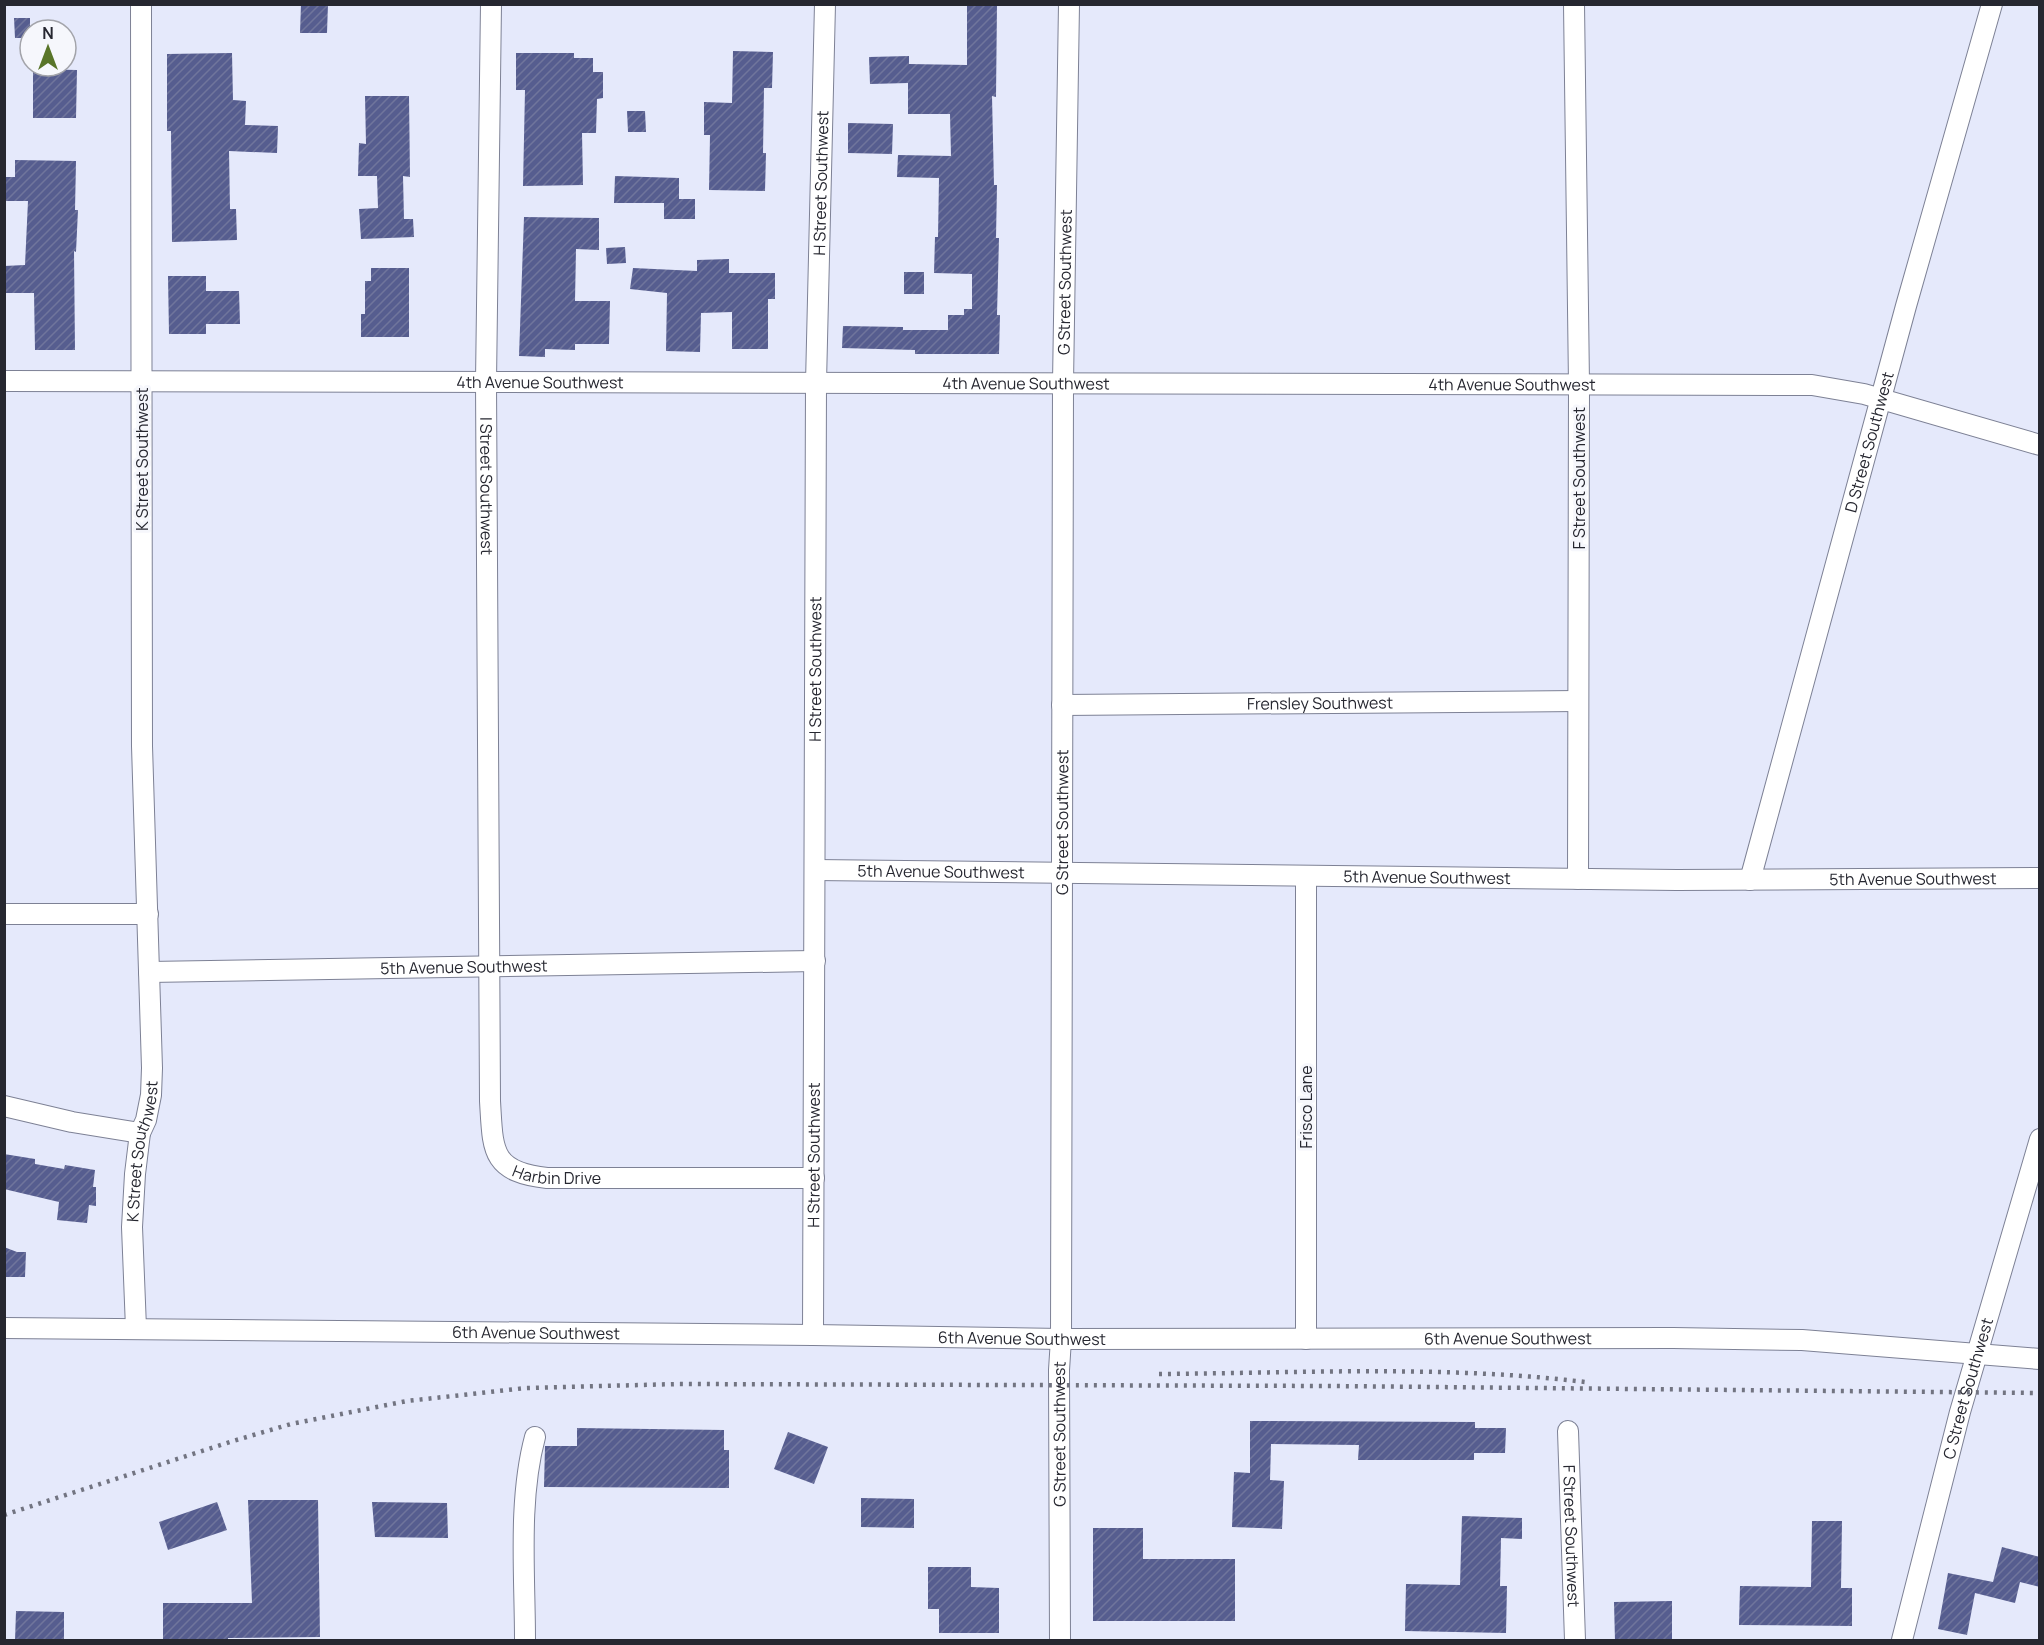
<svg xmlns="http://www.w3.org/2000/svg" width="2044" height="1645" viewBox="0 0 2044 1645" font-family="Manrope,sans-serif">
	<style>
		.building { fill: url(#building-hatch) }
		.lines { fill: none; stroke-linecap: round; stroke-linejoin: round }
		.street-casing { stroke: #7d8195; stroke-width: 22 }
		.street { stroke: #fff; stroke-width: 20 }
		.rail { stroke: #727481; stroke-width: 4.5; stroke-dasharray: 3 6; stroke-linecap: butt }
		.labels { text-anchor: middle; dominant-baseline: central; stroke-width: 6; stroke-linejoin: round; paint-order: stroke }
		.street-label { font-size: 16px; fill: #262730; stroke: #f6f7fc }
	</style>
	<defs>
		<pattern id="building-hatch" width="6" height="6" patternUnits="userSpaceOnUse" patternTransform="scale(1.5)"><rect width="6" height="6" fill="#565d8f"/><path d="M-1 1l2-2M0 6l6-6M5 7l2-2" fill="none" stroke="#70759c"/></pattern>
	</defs>
	<rect width="100%" height="100%" fill="#e5e9fb"/>
	<path class="building" d="M301,4H328L327,33H300Z
		M967,4H997L996,97L992,96L994,185H997L996,238H999L997,315H1000L999,354H915V350L842,348L843,326L903,327V330H948V315H964V309H972V274L934,273L935,237H938L939,178L897,177L898,155L951,156L950,114H908V83L870,84L869,57L909,56V64L967,65Z
		M14,18H30V38H15Z
		M733,51L773,52L772,88H764L763,153H766L765,191L709,190L710,135H704V102L732,103Z
		M232,53L233,100L246,101L245,125L278,126L277,153L229,151L230,209H236L237,240L172,242L171,131H167V54Z
		M516,53H574V58H593V72H603V98L597,99L596,133H582L583,185L523,186L525,90H516Z
		M33,69L77,70L76,118H33Z
		M365,96H409L410,177L403,176L404,219H413L414,237L361,239L359,209L378,208L377,176H358L359,143L366,144Z
		M627,111H645L646,132H628Z
		M848,123L893,124L892,154L848,153Z
		M15,160L76,161L75,210H78L76,252L74,251L75,350H35L34,293H4V266L25,265L28,201H4V177H15Z
		M615,176L679,178V199H695V219H664V203H614Z
		M524,217L599,218V250L576,249L575,301H610L609,344H575V350L545,349V357L519,356Z
		M625,247L626,263L607,264L606,248Z
		M729,259V273H775V299H768V349H732V312L701,313L700,352L666,351L667,293L630,289L633,268L697,271V260Z
		M371,268H409V337H361V314H365V281H371Z
		M904,272H924V294H904Z
		M168,276H206V291H239L240,324H206V334H169Z
		M4,1154L35,1159V1164L64,1169L65,1165L95,1170L93,1187H96V1206L89,1205L87,1223L57,1220L59,1202L4,1189Z
		M4,1247L17,1252H26L25,1277H4Z
		M1250,1421L1475,1422V1428H1506L1505,1453H1474V1460H1358L1359,1445L1271,1444L1270,1480L1284,1481L1282,1529L1232,1527L1234,1472L1250,1473Z
		M577,1428L724,1430V1450H729V1488L544,1487L545,1446H577Z
		M788,1432L828,1447L814,1484L774,1469Z
		M861,1498L914,1499V1528L861,1527Z
		M248,1500H318L320,1637L228,1638V1641H163V1603H252Z
		M217,1502L227,1530L168,1550L159,1522Z
		M372,1502L447,1503L448,1538L375,1537Z
		M1462,1516L1522,1518V1539L1501,1538L1500,1586H1507L1506,1633L1405,1631L1406,1584L1460,1585Z
		M1812,1521H1842L1841,1588H1852V1626L1739,1625L1740,1586L1811,1587Z
		M1093,1528H1143V1559H1235V1621H1093Z
		M2002,1547L2040,1557V1587L2020,1582L2015,1603L1975,1593L1967,1635L1938,1629L1948,1573L1993,1582Z
		M928,1567H971V1587L999,1588V1633H939V1609H928Z
		M1672,1601V1641H1615L1614,1602Z
		M16,1611L64,1612V1641H15Z"/>
	<g class="lines">
		<g class="street-casing">
			<g id="street">
				<path id="s1" d="M491,4L486,382L490,1101C493,1149 490,1172 547,1178H814"/>
				<path d="M1574,4L1579,384L1578,879"/>
				<path id="s2" d="M4,381L1812,385L1864,394L2040,445"/>
				<path id="s3" d="M1062,705L1578,701"/>
				<path id="s4" d="M815,870L1677,880L2040,878"/>
				<path d="M1306,876V1339"/>
				<path id="s5" d="M1750,880L1906,306L1992,4"/>
				<path d="M4,914H148"/>
				<path id="s6" d="M149,972L815,961"/>
				<path d="M4,1106L72,1122L140,1133"/>
				<path id="s7" d="M4,1328L813,1335L1061,1339L1673,1338L1802,1340L2040,1359"/>
				<path id="s8" d="M136,1328L132,1227L135,1174L140,1133L146,1120L151,1095L152,1068L142,746L141,4"/>
				<path id="s9" d="M813,1335L816,383L825,4"/>
				<path id="s10" d="M1568,1431L1575,1640"/>
				<path d="M525,1640C525,1575 518,1500 535,1437"/>
				<path id="s11" d="M1060,1640L1059,1370L1061,1339L1063,383L1069,4"/>
				<path id="s12" d="M1902,1640L1960,1412L2040,1139"/>
			</g>
		</g>
		<use href="#street" class="street"/>
		<path class="rail" d="M1159,1374C1300,1373 1444,1365 1585,1382
			M4,1515L233,1441L291,1424L407,1401L526,1388L679,1384L1333,1386L2040,1393"/>
	</g>
	<g class="labels">
		<g class="street-label">
			<text stroke="none"><textPath href="#s9" startOffset="1152">H Street Southwest</textPath></text>
			<text stroke="none"><textPath href="#s11" startOffset="1358">G Street Southwest</textPath></text>
			<text stroke="none"><textPath href="#s2" startOffset="536">4th Avenue Southwest</textPath></text>
			<text stroke="none"><textPath href="#s2" startOffset="1022">4th Avenue Southwest</textPath></text>
			<text stroke="none"><textPath href="#s2" startOffset="1508">4th Avenue Southwest</textPath></text>
			<text stroke="none"><textPath href="#s5" startOffset="454">D Street Southwest</textPath></text>
			<text transform="translate(142 459) rotate(-90)">K Street Southwest</text>
			<text transform="translate(1579 478) rotate(-90)">F Street Southwest</text>
			<text stroke="none"><textPath href="#s1" startOffset="482">I Street Southwest</textPath></text>
			<text stroke="none"><textPath href="#s9" startOffset="666">H Street Southwest</textPath></text>
			<text stroke="none"><textPath href="#s3" startOffset="258">Frensley Southwest</textPath></text>
			<text stroke="none"><textPath href="#s11" startOffset="818">G Street Southwest</textPath></text>
			<text stroke="none"><textPath href="#s4" startOffset="126">5th Avenue Southwest</textPath></text>
			<text stroke="none"><textPath href="#s4" startOffset="612">5th Avenue Southwest</textPath></text>
			<text stroke="none"><textPath href="#s4" startOffset="1098">5th Avenue Southwest</textPath></text>
			<text stroke="none"><textPath href="#s6" startOffset="315">5th Avenue Southwest</textPath></text>
			<text transform="translate(1306 1107) rotate(-90)">Frisco Lane</text>
			<text stroke="none"><textPath href="#s8" startOffset="178">K Street Southwest</textPath></text>
			<text stroke="none"><textPath href="#s9" startOffset="180">H Street Southwest</textPath></text>
			<text stroke="none"><textPath href="#s1" startOffset="1218">Harbin Drive</textPath></text>
			<text stroke="none"><textPath href="#s7" startOffset="532">6th Avenue Southwest</textPath></text>
			<text stroke="none"><textPath href="#s7" startOffset="1018">6th Avenue Southwest</textPath></text>
			<text stroke="none"><textPath href="#s7" startOffset="1504">6th Avenue Southwest</textPath></text>
			<text stroke="none"><textPath href="#s12" startOffset="260">C Street Southwest</textPath></text>
			<text stroke="none"><textPath href="#s11" startOffset="206">G Street Southwest</textPath></text>
			<text stroke="none"><textPath href="#s10" startOffset="105">F Street Southwest</textPath></text>
		</g>
	</g>
	<rect width="2044" height="1645" fill="none" stroke="#262730" stroke-width="12"/>
	<g transform="translate(48 48)"><circle r="28" fill="#f6f7fc" stroke="#a3a4aa" stroke-width="1.5"/>
	<path d="M0-4.5L10 22L0 15L-10 22Z" fill="#597529"/>
	<text y="-9" font-size="16" font-weight="bold" text-anchor="middle" fill="#262730">N</text>
	</g>
</svg>
